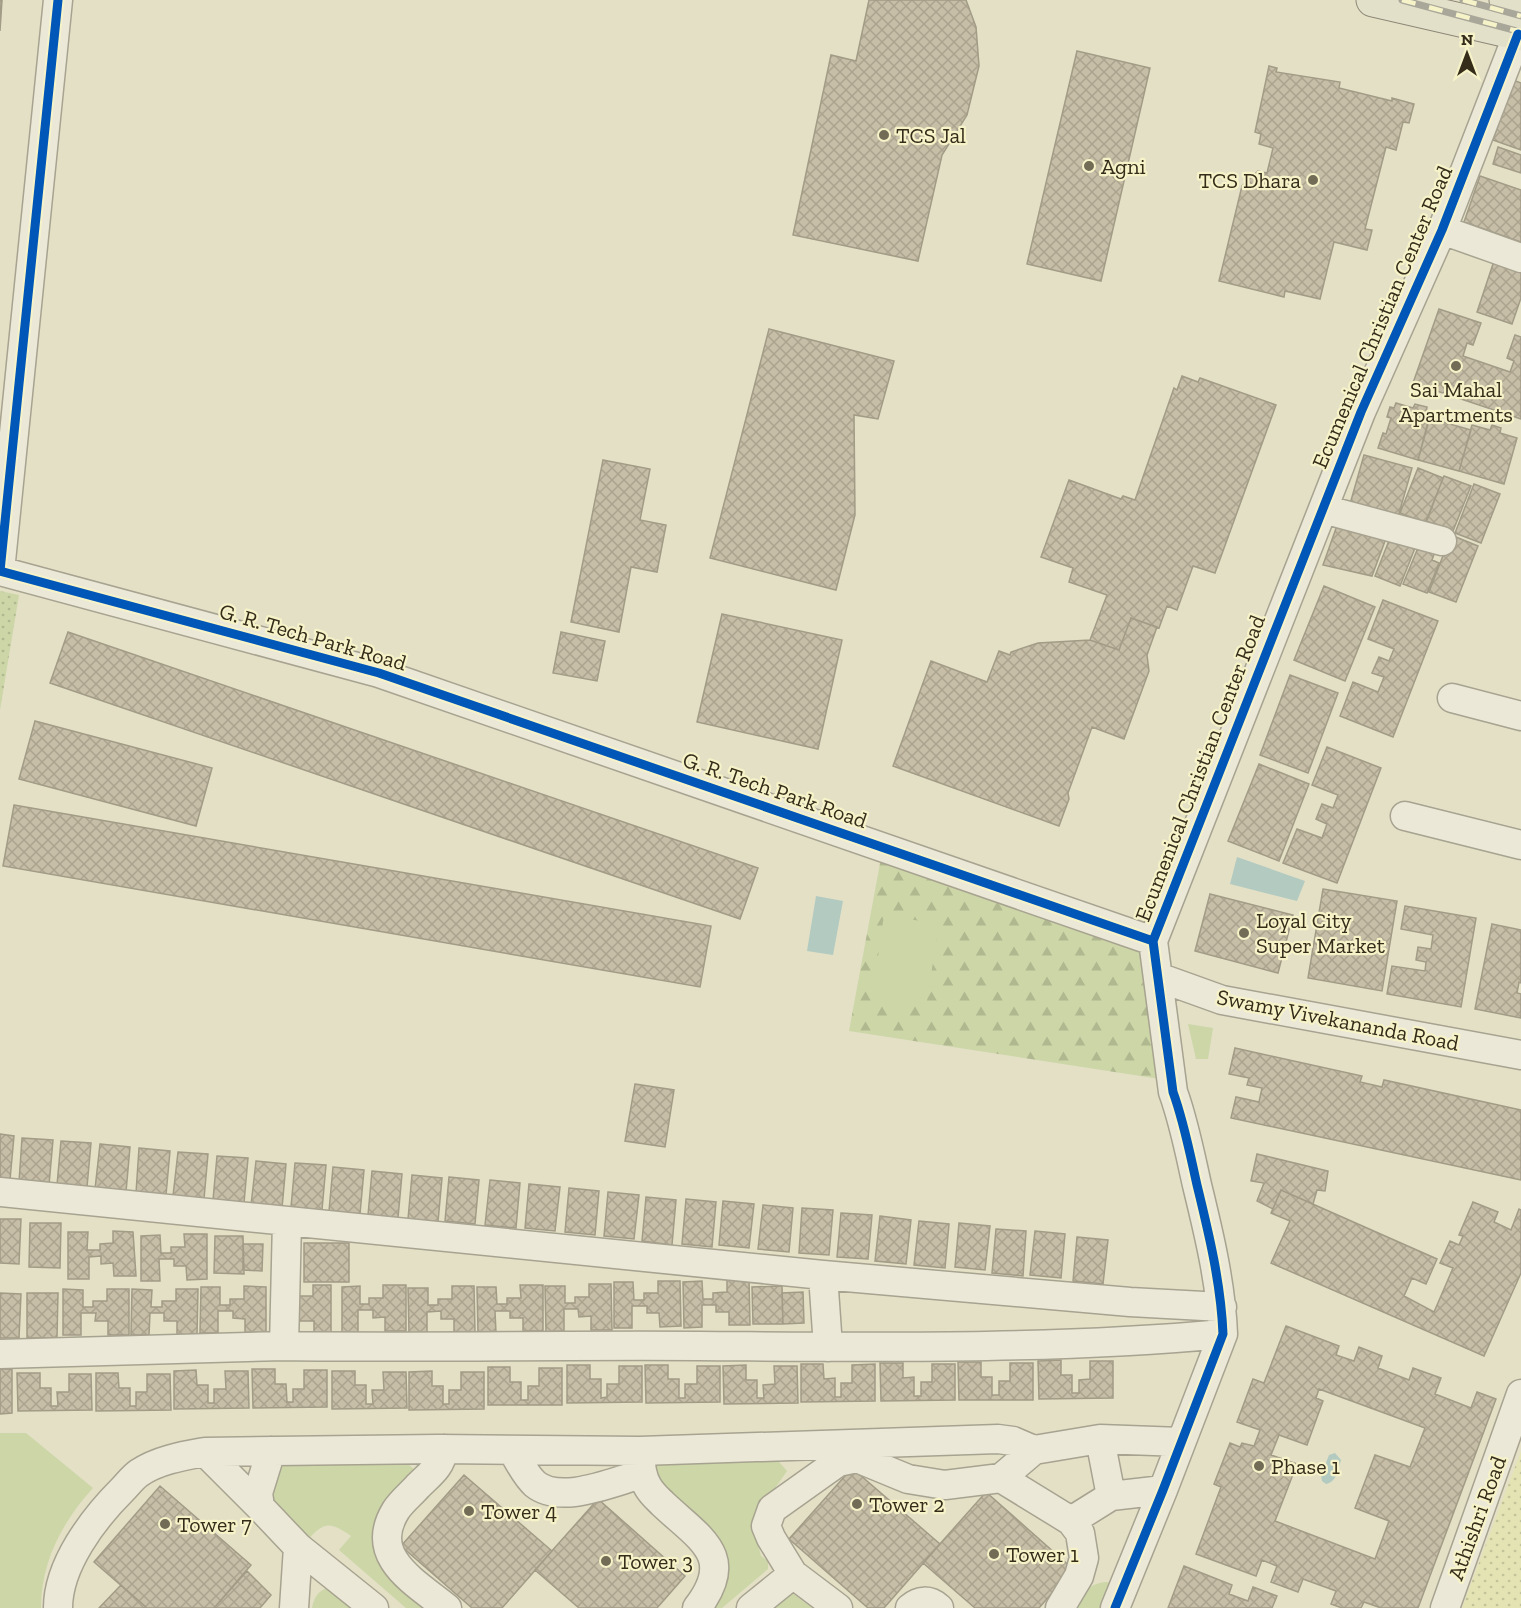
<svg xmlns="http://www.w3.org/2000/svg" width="1521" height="1608" viewBox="0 0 1521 1608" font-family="'Zilla Slab',serif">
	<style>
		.farmland { fill: url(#farmland-dots) }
		.grass { fill: url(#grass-dots) }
		.forest { fill: url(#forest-firs) }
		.green { fill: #ccd6a7 }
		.water { fill: #b3cac0 }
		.building { fill: url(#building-cross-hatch); stroke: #a29b86; stroke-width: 1.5; fill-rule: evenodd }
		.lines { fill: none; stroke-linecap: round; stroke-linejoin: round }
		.minor-casing { stroke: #a7a390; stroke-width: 31 }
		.major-casing { stroke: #8d8877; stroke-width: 35 }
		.minor { stroke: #ebe8d8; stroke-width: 28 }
		.major { stroke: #e3e0c9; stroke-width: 33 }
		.rail-casing { stroke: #a9a799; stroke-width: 7 }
		.rail { stroke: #f7f3c9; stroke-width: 4.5; stroke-dasharray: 14; stroke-linecap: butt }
		.cycleway-casing { stroke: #f7f3c9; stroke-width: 13 }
		.cycleway { stroke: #0057b8; stroke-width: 9 }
		.poi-dot { fill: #726b56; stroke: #f7f3c9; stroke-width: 2 }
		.labels { text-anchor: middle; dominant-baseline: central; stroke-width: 4.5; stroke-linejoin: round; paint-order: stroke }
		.poi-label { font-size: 22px; fill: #352c19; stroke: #f7f3c9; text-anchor: start }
		.street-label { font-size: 22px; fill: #352c19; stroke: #f7f3c9 }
	</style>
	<defs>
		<pattern id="farmland-dots" width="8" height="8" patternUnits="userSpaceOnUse" patternTransform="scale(1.5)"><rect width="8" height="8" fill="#e3e3b4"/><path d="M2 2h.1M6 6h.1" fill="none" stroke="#c3c39a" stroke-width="1.8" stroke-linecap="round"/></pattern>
		<pattern id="grass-dots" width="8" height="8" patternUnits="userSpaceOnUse" patternTransform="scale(1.5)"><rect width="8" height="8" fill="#ccd6a7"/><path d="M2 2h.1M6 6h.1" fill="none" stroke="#b0b88f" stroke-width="1.8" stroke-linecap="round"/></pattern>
		<pattern id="forest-firs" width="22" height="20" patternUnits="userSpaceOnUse" patternTransform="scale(1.5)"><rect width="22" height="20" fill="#ccd6a7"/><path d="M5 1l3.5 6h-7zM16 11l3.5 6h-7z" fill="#b0b88f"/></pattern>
		<pattern id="building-cross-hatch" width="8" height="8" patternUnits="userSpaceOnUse" patternTransform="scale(1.5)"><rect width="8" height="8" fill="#c7bea7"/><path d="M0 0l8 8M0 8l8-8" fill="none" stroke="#aca38f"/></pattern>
	</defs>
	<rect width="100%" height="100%" fill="#e3e0c6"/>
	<path class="farmland" d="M1521,1451V1608H1462Z"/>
	<path class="grass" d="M0,591L19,595L0,710Z"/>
	<path class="forest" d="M881,858L1142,948L1160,1079L849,1031Z"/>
	<path class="green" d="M884,915L939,924L926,1007L872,998Z
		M1188,1024L1213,1028L1208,1059H1196Z
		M0,1433H26L93,1488C63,1521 41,1561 41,1608H0Z
		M774,1456L787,1471L764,1504L756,1536L761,1556L768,1561V1569L722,1608H706L726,1556L717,1534L658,1485L655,1466L657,1460Z
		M283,1462H406L418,1473L377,1521C372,1532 370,1546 377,1557C386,1572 412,1594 426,1608H406L339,1550L351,1536C329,1520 323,1522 305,1543L271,1506L272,1482Z
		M1107,1582L1115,1585L1104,1608H1077C1084,1592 1089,1583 1107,1582Z
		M329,1587L360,1608H312C314,1597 318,1591 329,1587Z
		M791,1592L812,1608H762Z"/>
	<path class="water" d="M1237,857L1305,881L1297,901L1230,884Z
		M816,896L843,901L833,955L807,951Z
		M1335,1453L1341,1460C1338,1469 1337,1482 1326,1484L1322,1481L1321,1476L1329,1455Z"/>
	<path class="building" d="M0,0H2L0,31Z
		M869,0H966L976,27L979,66L967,115L942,155L918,261L793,235L831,55L856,61Z
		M1077,51L1150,68L1101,281L1027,264Z
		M1269,66L1277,68L1276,72L1340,82L1339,88L1392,101V98L1414,104L1409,123L1403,122L1396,150L1386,147L1365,229L1372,230L1367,250L1334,242L1320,299L1285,291L1284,297L1219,281L1242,186L1258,171L1267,173L1273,148L1259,144L1261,134L1255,132Z
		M1513,80L1521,83V150L1493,140Z
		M1498,147L1521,155V173L1493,164Z
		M1480,176L1521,190V242L1464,222Z
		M1495,258L1521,266V298L1512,324L1477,312Z
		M1439,309L1481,323L1473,345L1467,343L1463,356L1510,372L1514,361L1507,358L1515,335L1521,337V419L1413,383Z
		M769,329L894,361L878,419L854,415L855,515L836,590L710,558Z
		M1182,376L1198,382L1200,378L1276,405L1215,573L1193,566L1177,610L1167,606L1159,628L1131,618L1119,650L1090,640L1107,595L1069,582L1073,568L1041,557L1069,480L1121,499L1123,496L1135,500L1174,388L1177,390Z
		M1396,403L1413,408L1415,404L1427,407L1426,412L1431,413L1418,460L1378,448L1383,433L1386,434L1391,418L1387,417L1390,407L1394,408Z
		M1429,418L1471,430L1459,471L1418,460Z
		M1472,425L1490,430L1492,425L1501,428L1500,433L1517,438L1504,484L1459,471Z
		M1364,455L1412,468L1398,517L1350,504Z
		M603,460L650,469L640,520L666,525L657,572L631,567L619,632L571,622Z
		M1418,468L1443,478L1426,523L1400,513Z
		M1444,476L1471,486L1453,531L1426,521Z
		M1474,484L1500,494L1481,543L1455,533Z
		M1339,520L1388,533L1372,576L1323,565Z
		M1392,533L1417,543L1400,586L1375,576Z
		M1451,535L1478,546L1456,602L1429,592Z
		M1420,543L1436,549L1432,560L1439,563L1427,593L1403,584Z
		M1324,586L1375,607L1345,681L1294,660Z
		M1383,600L1438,621L1393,737L1340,716L1353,682L1378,692L1384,677L1372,673L1379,657L1389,661L1394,649L1368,639Z
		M722,614L842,640L818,749L697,722Z
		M1131,618L1157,627L1147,655L1149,671L1124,739L1092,727L1068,793L1069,799L1059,826L893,766L931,661L987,682L999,651L1010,655L1011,652L1038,643L1090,640L1119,650Z
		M68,632L758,868L740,919L50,683Z
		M561,632L605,641L597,681L553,673Z
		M1290,675L1338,693L1308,773L1260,755Z
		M35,721L212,768L196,826L19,779Z
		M1327,747L1381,768L1337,883L1283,863L1297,829L1322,838L1327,824L1316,819L1322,804L1333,808L1338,795L1312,785Z
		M1259,764L1309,784L1279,861L1228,841Z
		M14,805L711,926L700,987L3,866Z
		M1323,889L1397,901L1382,991L1308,978Z
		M1210,894L1293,915L1278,973L1195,951Z
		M1405,906L1476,918L1461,1007L1387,994L1392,966L1425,971L1426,962L1416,960L1418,947L1431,949L1433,935L1401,929Z
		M1492,924L1521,930V983L1519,982L1517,993L1521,994V1018L1475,1009Z
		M1235,1048L1362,1076L1360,1082L1382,1087L1384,1080L1521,1110V1180L1231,1118L1236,1097L1259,1102L1262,1088L1247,1085L1249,1078L1229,1074Z
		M635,1084L674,1090L665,1147L625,1141Z
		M0,1134L14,1136L10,1180L0,1179Z
		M22,1138L53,1140L49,1185L19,1182Z
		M61,1141L91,1143L87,1187L57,1185Z
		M100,1144L130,1147L126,1192L95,1189Z
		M139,1148L170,1151L166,1195L136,1193Z
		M178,1152L208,1154L204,1199L173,1196Z
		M1257,1154L1328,1171L1325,1191L1317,1190L1313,1204L1281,1190L1273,1209L1257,1201L1264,1183L1251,1181Z
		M217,1156L248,1158L244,1203L213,1200Z
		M256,1161L286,1164L282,1208L251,1205Z
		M295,1163L326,1165L322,1210L291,1207Z
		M333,1167L364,1170L360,1214L329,1211Z
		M372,1171L402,1174L398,1218L368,1215Z
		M412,1175L442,1178L438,1222L408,1219Z
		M449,1177L479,1180L475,1224L445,1221Z
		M490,1180L520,1183L516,1228L485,1225Z
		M529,1184L560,1187L555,1231L525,1228Z
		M569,1188L599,1191L595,1235L565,1232Z
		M1281,1190L1437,1259L1426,1284L1412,1278L1404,1296L1434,1312L1453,1268L1440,1263L1450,1241L1459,1245L1463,1236L1459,1235L1473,1202L1498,1212L1494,1222L1511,1230L1519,1209L1521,1210V1273L1484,1356L1271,1263L1290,1221L1271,1213Z
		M608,1192L639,1195L634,1239L604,1236Z
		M646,1197L676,1200L672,1245L642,1241Z
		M686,1199L716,1202L712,1247L682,1244Z
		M723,1201L754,1204L749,1248L719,1245Z
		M763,1205L793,1208L789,1252L758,1249Z
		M802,1208L833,1210L829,1255L799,1253Z
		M841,1213L872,1215L868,1259L837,1257Z
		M880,1216L911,1220L906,1264L875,1261Z
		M0,1219H21L19,1264L0,1263Z
		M919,1221L949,1224L945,1268L914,1265Z
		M30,1223H61L60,1268L29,1267Z
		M959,1223L990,1226L985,1270L955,1267Z
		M996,1229L1026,1231L1023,1276L992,1273Z
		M113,1231L133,1232L136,1276H114L113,1263L101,1264V1256L89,1257V1279H68V1232H88L87,1250H100V1244L113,1243Z
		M1035,1231L1065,1234L1061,1278L1030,1275Z
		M184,1234H207V1279L187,1280L186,1266H174V1259H159L160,1281H141V1236L160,1235L161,1253H171V1247H185Z
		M215,1236H243L244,1274L214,1273Z
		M1077,1237L1108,1240L1103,1284L1073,1281Z
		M304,1243H349V1282H304Z
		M243,1244H263L262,1271L243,1270Z
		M727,1280H749L750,1325H729V1312H716V1305H702V1327L684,1328L683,1282L702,1281L703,1299H713V1293L727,1292Z
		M658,1281H680L681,1326L660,1327L659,1313H647V1306H632V1328H614V1282H633L634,1300H644V1293H658Z
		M589,1284H611L612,1330H591V1316L579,1317L578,1309H564V1331L546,1332L545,1286H565V1303H575V1297H589Z
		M313,1285H331V1332H314V1321H299V1296H313Z
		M383,1285H406V1331H385V1317L373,1318V1310H358V1333H342V1287L360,1286V1304H369V1298H383Z
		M520,1285H543V1331H523V1318H510V1311H495L496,1333H478L477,1287H496L497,1304H507V1298H521Z
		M244,1286L266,1287V1333L245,1332V1319L233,1318V1311H218V1333H200L201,1287H220V1305H230V1299H244Z
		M452,1286H474L475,1332H454V1319H441V1311L427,1312V1334H409L408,1288H428V1305H438V1299H452Z
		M782,1286L783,1324H753L752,1287Z
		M63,1289L83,1290V1307H93V1301H107V1289H129V1335H108V1321H95L96,1313H81V1335H63Z
		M132,1289L152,1290L151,1307H162V1301H176V1289H198L197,1335H177V1321H164V1313H150L149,1335H131Z
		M803,1292L804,1323L783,1324L782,1293Z
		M0,1293L21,1294L19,1338H0Z
		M27,1293H58L57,1338H27Z
		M1286,1326L1339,1346L1336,1355L1354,1361L1359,1347L1382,1356L1378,1368L1409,1380L1413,1368L1441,1378L1435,1394L1471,1408L1477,1392L1496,1399L1418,1608H1381L1364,1602L1361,1608H1342L1331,1604L1336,1591L1303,1579L1298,1592L1271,1582L1277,1566L1262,1560L1256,1576L1196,1554L1221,1487L1214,1484L1230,1443L1240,1447L1242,1443L1254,1446L1260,1430L1237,1422L1253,1379L1264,1383ZM1319,1389L1425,1428L1410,1467L1375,1455L1355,1508L1389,1521L1375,1559L1275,1521L1297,1464L1271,1455L1279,1435L1307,1445L1323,1401L1316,1398Z
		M1061,1360V1375H1072V1393H1079V1380L1090,1379V1361H1113V1398L1039,1399L1038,1361Z
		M958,1362H981V1377H992V1395H999V1381H1010V1363H1033V1400H959Z
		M880,1363H903V1378L914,1377V1396H921V1382H932V1364H955V1400L881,1401Z
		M801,1364H823L824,1379L835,1378V1397H841V1383H852V1365L875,1364V1401L801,1402Z
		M567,1365H590V1379H601V1398L607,1397V1384H619V1366H642V1402L567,1403Z
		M645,1365H668V1379H679V1398H685V1384H697V1366H720V1402L646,1403Z
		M746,1365V1380H757V1398H764L763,1385L775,1384L774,1366H797L798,1403L724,1404L723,1366Z
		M488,1367H510V1382H521V1400H528V1386H539V1368H562V1405H488Z
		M0,1369H12V1413L0,1414Z
		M252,1369H275V1384H286L287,1402H293V1389H304V1370H327V1407L253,1408Z
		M196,1370L197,1385H208V1403H214V1389H226L225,1371H248L249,1408L174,1409V1371Z
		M332,1371H355V1385H366V1404H373L372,1390H384L383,1372H406L407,1408L332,1409Z
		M432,1371V1386H443V1404H449V1390H461V1372H484V1409L409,1410V1372Z
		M17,1373H40V1388H51V1406H58L57,1392H69V1374H91L92,1410L18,1411Z
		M96,1373H118L119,1388H130V1406H136V1392H147V1374H170L171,1410L96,1411Z
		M852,1468L940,1544L884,1608H868L789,1539Z
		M464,1475L552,1551L502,1608H472L401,1546Z
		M160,1486L251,1565L214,1608H147L94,1562Z
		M986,1492L1073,1569L1039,1608H975L923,1563Z
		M598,1499L685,1576L657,1608H579L535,1570Z
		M1184,1566L1232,1585L1229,1594L1248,1601L1253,1587L1277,1596L1272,1608H1168Z
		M247,1571L271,1595L260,1608H214Z
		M121,1585L147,1608H99Z"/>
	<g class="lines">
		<g class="minor-casing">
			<path id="minor" d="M58,0L0,571L379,673L1153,941
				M1442,230L1521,258
				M1323,509L1442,541
				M1452,698L1521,716
				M1405,816L1521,845
				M1158,977L1222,1000L1521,1055
				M0,1192L823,1275L1130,1302L1222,1307
				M287,1221L284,1346C422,1348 561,1345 699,1346C874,1347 1049,1350 1223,1334
				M823,1275L828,1347
				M0,1354L284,1346
				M1100,1439L1111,1496
				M444,1449C440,1468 431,1473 418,1486C411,1494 402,1501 396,1510C367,1557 415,1582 447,1608
				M512,1450C519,1461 525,1475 535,1484C561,1505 612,1482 642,1474
				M271,1451L258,1493L260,1507L298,1547L374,1608
				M640,1451C641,1464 641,1476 648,1487C652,1494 658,1499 663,1504C700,1539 737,1556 697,1608
				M205,1452L260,1507
				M1001,1478L1071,1521L1080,1533L1084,1558L1079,1576L1060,1608
				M1071,1521L1111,1496L1163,1490
				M58,1608C58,1565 93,1519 123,1489C128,1484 133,1477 139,1473C158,1460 183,1456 205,1452L438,1449L640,1451L998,1439L1013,1441L1034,1450
				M294,1608L298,1547
				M751,1608L793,1574
				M838,1608L793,1574L771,1538L766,1526L772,1509L838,1462L857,1458L908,1479L945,1485L1001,1478L1034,1450L1100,1439L1181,1442
				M910,1608C919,1600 929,1599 939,1608
				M1115,1608L1163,1490L1223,1334C1221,1284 1209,1234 1197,1185C1190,1154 1184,1122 1173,1092L1153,941L1361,412L1442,230L1518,34
				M1445,1608L1521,1394"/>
		</g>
		<g class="major-casing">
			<path id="major" d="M1373,0L1521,34
				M1506,0L1521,4"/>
		</g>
		<use href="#minor" class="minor"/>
		<use href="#major" class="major"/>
		<g class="rail-casing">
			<path id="rail" d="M1402,0L1521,32
				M1463,0L1521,16"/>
		</g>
		<use href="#rail" class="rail"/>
		<g class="cycleway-casing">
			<path id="cycleway" d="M58,0L0,571L379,673L1153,941
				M1115,1608L1163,1490L1223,1334C1221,1284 1209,1234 1197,1185C1190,1154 1184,1122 1173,1092L1153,941L1361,412L1442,230L1518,34"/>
		</g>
		<use href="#cycleway" class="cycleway"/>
	</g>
	<g class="poi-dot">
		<circle cx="884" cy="135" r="6"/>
		<circle cx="1089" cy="166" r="6"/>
		<circle cx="1313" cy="180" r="6"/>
		<circle cx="1456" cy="366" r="6"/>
		<circle cx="1244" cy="933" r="6"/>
		<circle cx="1259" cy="1466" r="6"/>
		<circle cx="857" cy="1504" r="6"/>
		<circle cx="469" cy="1511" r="6"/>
		<circle cx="165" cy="1524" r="6"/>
		<circle cx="994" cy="1554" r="6"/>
		<circle cx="606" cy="1561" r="6"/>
	</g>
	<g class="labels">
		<g class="poi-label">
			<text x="896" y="135">TCS Jal</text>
			<text x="1101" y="166">Agni</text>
			<text x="1301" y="180" text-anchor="end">TCS Dhara</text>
			<text x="1456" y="389" text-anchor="middle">Sai Mahal<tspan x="1456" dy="25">Apartments</tspan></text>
			<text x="1256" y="920">Loyal City<tspan x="1256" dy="25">Super Market</tspan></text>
			<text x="1271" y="1466">Phase 1</text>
			<text x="869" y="1504">Tower 2</text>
			<text x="481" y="1511">Tower 4</text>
			<text x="177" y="1524">Tower 7</text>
			<text x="1006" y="1554">Tower 1</text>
			<text x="618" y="1561">Tower 3</text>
		</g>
		<g class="street-label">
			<text transform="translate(1382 317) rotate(-67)">Ecumenical Christian Center Road</text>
			<text transform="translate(313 637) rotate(16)">G. R. Tech Park Road</text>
			<text transform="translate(1200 768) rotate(-69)">Ecumenical Christian Center Road</text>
			<text transform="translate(775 790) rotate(19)">G. R. Tech Park Road</text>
			<text transform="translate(1338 1020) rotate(11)">Swamy Vivekananda Road</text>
			<text transform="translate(1477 1518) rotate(-70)">Athishri Road</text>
		</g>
	</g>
	<g transform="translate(1467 54)" stroke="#f7f3c9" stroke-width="4.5" paint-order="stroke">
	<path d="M0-4.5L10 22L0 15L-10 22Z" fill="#352c19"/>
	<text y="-9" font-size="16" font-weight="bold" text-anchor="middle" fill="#352c19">N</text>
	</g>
</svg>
